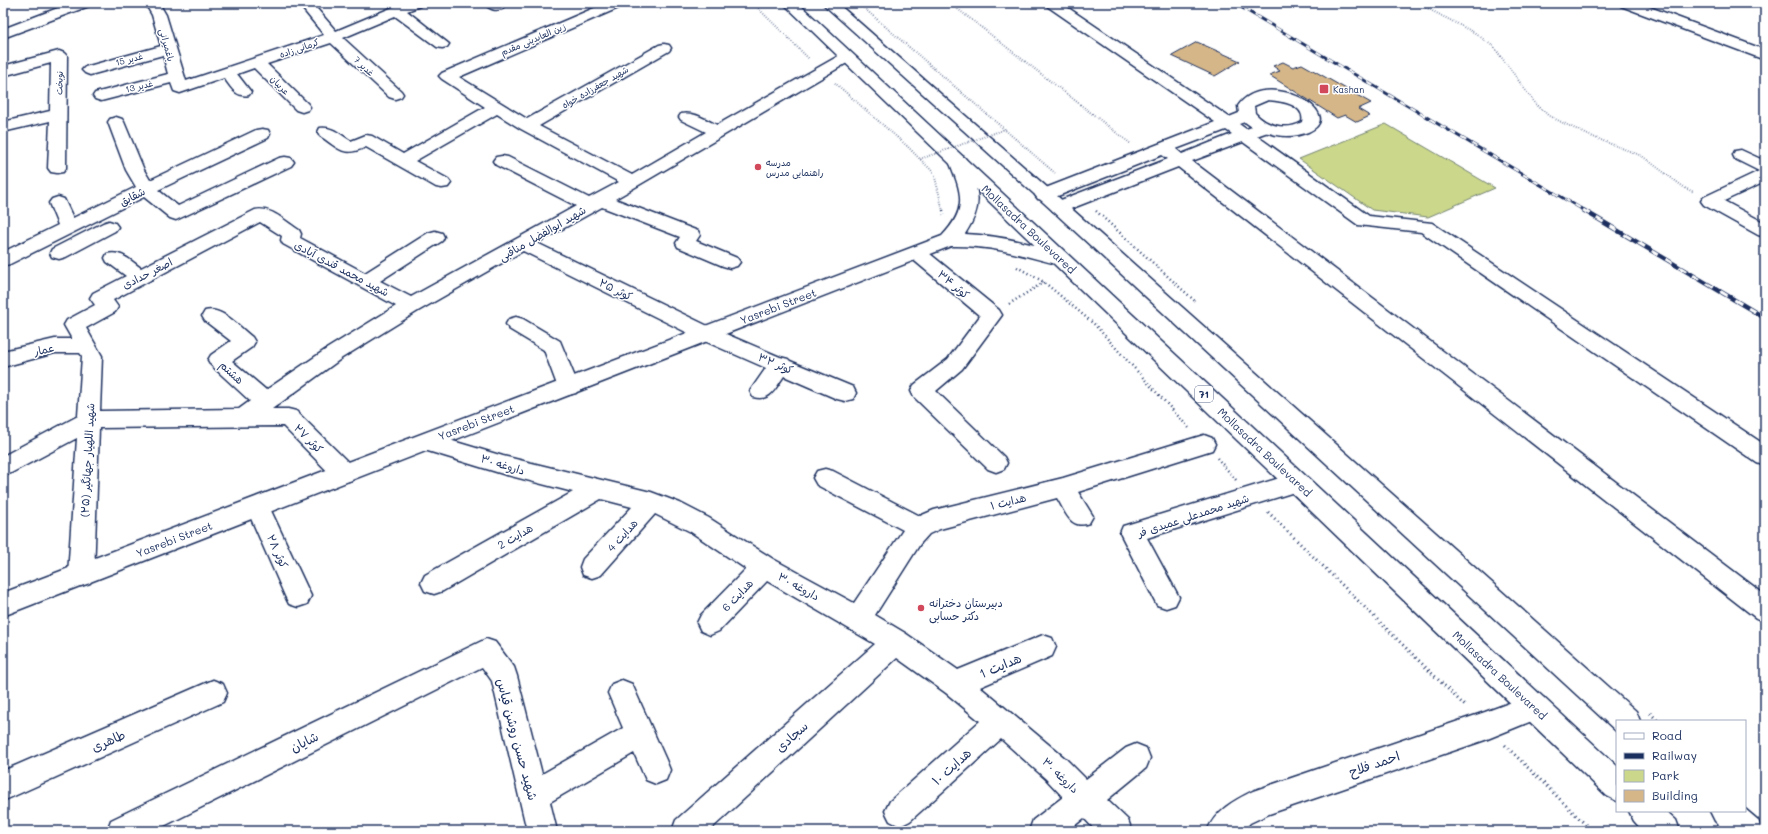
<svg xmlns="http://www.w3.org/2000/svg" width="1768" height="834" viewBox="0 0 1768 834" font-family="Mali,'Playpen Sans Arabic',sans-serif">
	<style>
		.green { fill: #cbd78a; stroke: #738374 }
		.building { fill: #d5b688; stroke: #1b2f5e }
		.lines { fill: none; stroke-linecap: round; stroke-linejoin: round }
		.minor-casing { stroke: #1b2f5e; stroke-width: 3 }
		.major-casing { stroke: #1b2f5e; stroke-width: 3 }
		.highway-casing { stroke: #1b2f5e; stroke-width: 3 }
		.path-far2 { stroke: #1b2f5e; stroke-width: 2; stroke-dasharray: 0.5 2; stroke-linecap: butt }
		.path-far1 { stroke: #1b2f5e; stroke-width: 2.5; stroke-dasharray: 1 3; stroke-linecap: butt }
		.path { stroke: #1b2f5e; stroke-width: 3; stroke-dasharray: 1 3.5; stroke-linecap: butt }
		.minor { fill: #fff; fill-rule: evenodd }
		.major { fill: #fff; fill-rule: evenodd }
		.highway { fill: #fff; fill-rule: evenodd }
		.rail-far1-casing { stroke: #1b2f5e; stroke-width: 3 }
		.rail-casing { stroke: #1b2f5e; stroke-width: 4.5 }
		.rail-far1 { stroke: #fff; stroke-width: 2; stroke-dasharray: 6; stroke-linecap: butt }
		.rail { stroke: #fff; stroke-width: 3; stroke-dasharray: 8; stroke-linecap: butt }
		.path-bridge { stroke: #1b2f5e; stroke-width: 2; stroke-dasharray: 0.5 2; stroke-linecap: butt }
		.poi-dot { fill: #d1495b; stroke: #fff; stroke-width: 1.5 }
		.labels { text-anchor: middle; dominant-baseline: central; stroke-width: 3; stroke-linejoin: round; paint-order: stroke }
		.far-street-label { font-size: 9px; fill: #1b2f5e; stroke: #fff }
		.far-poi-label { font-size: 9px; fill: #1b2f5e; stroke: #fff; text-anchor: start }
		.shield { fill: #fff; stroke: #5f6d8e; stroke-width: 1 }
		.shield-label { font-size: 10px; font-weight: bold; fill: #1b2f5e }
		.street-label { font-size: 11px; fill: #1b2f5e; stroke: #fff }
		.poi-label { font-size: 11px; fill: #1b2f5e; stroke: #fff; text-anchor: start }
		.near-street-label { font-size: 13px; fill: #1b2f5e; stroke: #fff }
	</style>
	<rect width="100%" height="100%" fill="#fff"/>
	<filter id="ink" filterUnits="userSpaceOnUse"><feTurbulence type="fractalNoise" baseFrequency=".025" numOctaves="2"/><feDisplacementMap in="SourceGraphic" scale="8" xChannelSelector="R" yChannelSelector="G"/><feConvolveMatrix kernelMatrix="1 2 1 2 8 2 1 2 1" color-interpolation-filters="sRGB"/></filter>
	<g filter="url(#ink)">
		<path class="green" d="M1386,124L1495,188L1428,217L1372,210L1299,159Z"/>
		<path class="building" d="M1197,42L1240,61L1215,76L1172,56Z
			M1283,62L1293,67L1302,64L1371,103L1358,109L1370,116L1357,122L1345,115L1337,118L1269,75L1280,71L1273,66Z"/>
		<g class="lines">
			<g class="minor-casing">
				<path id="minor" d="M71,3H91L89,6L3,38V29Z
					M145,3H159L166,15L186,81L324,35L298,3H312L336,31L403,3H422L420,6L407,11L449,44L447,47L442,48L437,47L395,16L343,38L401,91L403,94L401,97L395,99L389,97L331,43L267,64L308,104L310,107L308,110L302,112L296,110L254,68L237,74L251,92L249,95C236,98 231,87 224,78L180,93L174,91L171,83L101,101L95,99L93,96L95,93L168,74L163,55L90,75L85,73L82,70L85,67L161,46L152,15Z
					M484,3H502L504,6L502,9C495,11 488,9 484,3Z
					M606,3H625L623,6L459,77L527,119L659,45L664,44L669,45L671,48L669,51L539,126L632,175L706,132L681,120L679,117L681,114C694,111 706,120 717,125L842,54L847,52L852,54L855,57L852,60L615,199L698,231L700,235L696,241L737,258L740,262L737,266L730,268L723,266L678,247L676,243L680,237L602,207L537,243L714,329L780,357L788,359L790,361L853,387L856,393L853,399L845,401L837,399L784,376C775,388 771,402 753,397L750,391L766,368L700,339L523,251L418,311L342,358L272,409H288L296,411L352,466L356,473L352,480L344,482L336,480L283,426L99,428L94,575L90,583L81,586L72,583L68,575L77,438L11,473L3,476V456L78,416L82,356L80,353H55L3,367V351L55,339H72L64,325L67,320L95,305L90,298L93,293L126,276L107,262L105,258L107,254C121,250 131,261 141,268L255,210C270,206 286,222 299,230L301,234L300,238L365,273L428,233L435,231L442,233L444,237L442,241L380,281L411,297L576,206L496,165L493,161L496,157L502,156L508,157L589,198L619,182L521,129L497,114L415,161L448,179L451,183L448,187L442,188L436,187L366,147C343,158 339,148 320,136L318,132L320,128C332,126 341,135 351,141L366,135L372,136L403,154L485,107L442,79L439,76L442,73ZM260,222L282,236L281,240L283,244L396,306L328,348L266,390L232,361L252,347L255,342L252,337C239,327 222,306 205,311L202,316L205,321L231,341L211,355L208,360L211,365L250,401L239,409L100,411L102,356L86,328L115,312L118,307L113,300Z
					M1045,3H1061L1229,117L1239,113L1238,106C1265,66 1351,114 1308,132C1298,136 1287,137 1277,135C1273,135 1269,132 1265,133C1262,134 1259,135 1257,136L1369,216L1432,223L1765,445V466L1757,463L1421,232L1358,225L1243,142L1192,161L1765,595V622L1756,618L1178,167L1065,211L1059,213L1053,211L1050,207L1053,203L1168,159L1162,155L1050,199L1044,200L1038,199L1035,195L1038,191L1215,122L1047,6ZM1268,100C1280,101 1306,104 1302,122C1287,131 1266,126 1255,113L1254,106ZM1245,122L1252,127L1246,129L1239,124ZM1226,130L1232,134L1182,154L1176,149Z
					M1619,3H1639L1765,50V60L1621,6Z
					M59,51L64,53L67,56L66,168L63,172L57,173L51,172L48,168L50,121L3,132V122L50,111L51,63L3,76V66Z
					M116,117L122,119L124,122L144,170L150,180L256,130L262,129L268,130L270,134L268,138L158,190L178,206L279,158L285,157L291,158L294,162L291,166L176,220L170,218L144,197L10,264L3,266V252L58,225L49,203L52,199L58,197L64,199L73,218L136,187L126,170L108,122L110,119Z
					M1741,150L1765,161V182L1724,201L1765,223V237L1758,235L1704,205L1701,201L1704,197L1759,171L1735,159L1733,155L1735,151Z
					M109,221L115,223L118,227L115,231L66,257L59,259L52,257L50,253L52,249L103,223Z
					M917,247L924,249L999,310L1002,315L962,369L936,391L1004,457L1007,463L1004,469L996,472L988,469L914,397L911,391L914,385L948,359L980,316L910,257L908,253L910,249Z
					M516,317L523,319L560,341L579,387L576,393L568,395L560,393L544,350L509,329L506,324L509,319Z
					M426,433L503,456L651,492L680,503L709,518L773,559L854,603L903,530L817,485L813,478L817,471L825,469L833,471L920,516L934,510L1063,478L1204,435L1212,438L1215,444L1212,450L1078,492L1093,516L1089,523C1070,530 1066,512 1057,498L940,529L929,534L920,544L875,615L905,633L958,670L1043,635L1052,638L1056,647L1052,656L980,687L1066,759L1086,779L1126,748L1136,744L1146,748L1150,758L1146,768L1107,800L1128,820L1132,831H1096L1084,818L1068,831H1029L1033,820L1063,797L1046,779L1001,739L910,821L900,826L890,821L885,811L890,801L980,721L946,693L897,658L709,831H672L676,820L875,644L767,581L719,631L710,635L701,631L697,623L701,615L746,569L691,532L655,514L601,575L592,578L583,575L580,567L583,559L632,507L601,499L443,591L434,594L425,591L421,583L425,575L573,492L503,474L418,448L415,442L418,436Z
					M1296,473L1304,475L1308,482L1304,489L1147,538L1179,597L1175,605L1166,608L1157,605L1120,533L1123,526Z
					M258,497L266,500L311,596L307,604L298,607L289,604L285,596L246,507L250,500Z
					M486,639L495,642L514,667L517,676L542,774L623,728L608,693L612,684L622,680L632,684L666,760L670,770L666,780L656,784L646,780L634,753L550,802L557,831H527L492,681L482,667L154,831H107L111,820Z
					M213,680L223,684L227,693L223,702L3,801V771Z
					M1534,694L1544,698L1548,707L1544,716L1485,740L1269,814L1250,823L1243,831H1207C1216,810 1233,801 1253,791L1485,712Z"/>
			</g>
			<g class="major-casing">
				<path id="major" d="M958,156L964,157L967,161C979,192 984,205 965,234C1000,235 1033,244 1067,255L1069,259L1067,263L1060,265C1023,255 990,245 951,246L3,616V593L942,236C968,209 962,193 949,161L952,157Z"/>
			</g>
			<g class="highway-casing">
				<path id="highway" d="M783,3H798L1617,766V801L1607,796Z
					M822,3H837L1065,203L1636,711L1640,721H1617L1616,731L1053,211Z
					M1745,809L1758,820L1762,831H1725L1715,821L1710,811H1745Z
					M1629,811H1666L1676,820L1680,831H1643L1634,821Z"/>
			</g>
			<path class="path-far2" d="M753,3L809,59
				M858,3L1055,173
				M950,3L1131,144
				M1417,3L1475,33L1494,47L1535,103L1549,116L1588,135L1642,156L1685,188L1694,192
				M835,83L907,146L934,173L943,211"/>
			<path class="path-far1" d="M943,210L944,215
				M1096,211L1196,302
				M1017,267L1044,282L1094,324L1189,428
				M1009,304L1044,282
				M1217,458L1236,480"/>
			<path class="path" d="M1268,512L1465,706
				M1650,713L1658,721
				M1505,745L1592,831"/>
			<use href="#minor" class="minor"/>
			<use href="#major" class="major"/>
			<use href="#highway" class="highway"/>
			<g class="rail-far1-casing">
				<path id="rail-far1" d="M1234,3L1585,211"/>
			</g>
			<g class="rail-casing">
				<path id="rail" d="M1583,210L1765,318"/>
			</g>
			<use href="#rail-far1" class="rail-far1"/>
			<use href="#rail" class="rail"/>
			<path class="path-bridge" d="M920,159L1006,129"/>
		</g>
	</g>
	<g class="poi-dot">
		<rect x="1319" y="84" width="10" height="10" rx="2"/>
		<circle cx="758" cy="167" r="4"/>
		<circle cx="921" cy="608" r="4"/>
	</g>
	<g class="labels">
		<g class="far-street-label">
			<text transform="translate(533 39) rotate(-23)">زین العابدینی مقدم</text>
			<text transform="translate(167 45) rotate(75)">باغمیرانی</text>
			<text transform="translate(299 48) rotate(-19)">کرمانی زاده</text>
			<text transform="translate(129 59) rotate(-15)">غدیر 15</text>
			<text transform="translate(364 66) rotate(43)">غدیر 7</text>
			<text transform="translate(59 83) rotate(-89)">نوبخت</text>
			<text transform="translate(280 85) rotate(45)">عربیان</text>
			<text transform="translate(139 86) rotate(-14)">غدیر 13</text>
			<text transform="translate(595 87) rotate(-30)">شهید جعفرزاده خواه</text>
		</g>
		<g class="far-poi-label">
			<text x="1333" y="89">Kashan</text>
			<text x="766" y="162">مدرسه<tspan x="766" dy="10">راهنمایی مدرس</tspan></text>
		</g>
		<rect class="shield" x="1195" y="386" width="18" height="16" rx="3"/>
		<g class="shield-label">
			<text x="1204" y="394">71</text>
		</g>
		<g class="street-label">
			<text transform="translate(132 196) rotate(-27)">شقایق</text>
			<text transform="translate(1029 229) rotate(43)">Mollasadra Boulevared</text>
			<text transform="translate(542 233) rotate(-30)">شهید ابوالفضل مناقبی</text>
			<text transform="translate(342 268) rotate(28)">شهید محمد قندی آبادی</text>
			<text transform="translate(147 273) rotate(-27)">اصغر حدادی</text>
			<text transform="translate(954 284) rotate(40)">کوثر ۳۴</text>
			<text transform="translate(616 289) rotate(26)">کوثر ۲۵</text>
			<text transform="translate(778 306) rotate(-21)">Yasrebi Street</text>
			<text transform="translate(44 349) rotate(-12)">عمار</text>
			<text transform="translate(776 363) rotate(23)">کوثر ۳۲</text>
			<text transform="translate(232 372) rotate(43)">هشتم</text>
			<text transform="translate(476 422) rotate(-21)">Yasrebi Street</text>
			<text transform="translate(309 438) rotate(45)">کوثر ۲۷</text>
			<text transform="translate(1265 452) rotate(43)">Mollasadra Boulevared</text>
			<text transform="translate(87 460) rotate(-87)">شهید اللهیار جهانگیر (۲۵)</text>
			<text transform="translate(503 464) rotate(17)">داروغه ۳۰</text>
			<text transform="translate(1008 501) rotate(-14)">هدایت ۱</text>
			<text transform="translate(1193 515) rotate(-18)">شهید محمدعلی عمیدی فر</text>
			<text transform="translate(622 535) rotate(-48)">هدایت 4</text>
			<text transform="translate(515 536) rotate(-30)">هدایت 2</text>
			<text transform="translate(174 539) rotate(-21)">Yasrebi Street</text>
			<text transform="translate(278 551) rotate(66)">کوثر ۲۸</text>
			<text transform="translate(799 586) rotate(29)">داروغه ۳۰</text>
			<text transform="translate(737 595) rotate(-46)">هدایت 6</text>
			<text transform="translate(1500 675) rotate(43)">Mollasadra Boulevared</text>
			<text transform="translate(1061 775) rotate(44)">داروغه ۳۰</text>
		</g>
		<g class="poi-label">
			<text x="929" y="602">دبیرستان دخترانه<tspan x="929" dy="13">دکتر حسابی</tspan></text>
		</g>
		<g class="near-street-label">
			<text transform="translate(1000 665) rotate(-23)">هدایت 1</text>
			<text transform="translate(791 736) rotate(-42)">سجادی</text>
			<text transform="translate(518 739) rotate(75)">شهید حسن روشن قیاس</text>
			<text transform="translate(108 740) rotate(-24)">طاهری</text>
			<text transform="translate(304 741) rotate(-26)">شایان</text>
			<text transform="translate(1374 763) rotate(-19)">احمد فلاح</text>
			<text transform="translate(951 766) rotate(-42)">هدایت ۱۰</text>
		</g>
	</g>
	<rect width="1768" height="834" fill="none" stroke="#fff" stroke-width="16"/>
	<rect x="8" y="8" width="1752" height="818" fill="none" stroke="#1b2f5e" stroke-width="1.5" filter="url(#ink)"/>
	<rect x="1616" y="720" width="130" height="92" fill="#ffffff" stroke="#a4acbf"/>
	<rect x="1624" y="733" width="20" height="6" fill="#ffffff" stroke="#a4acbf"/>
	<text x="1652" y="740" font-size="12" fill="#1b2f5e">Road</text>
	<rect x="1624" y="753" width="20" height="6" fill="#1b2f5e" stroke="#a4acbf"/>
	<text x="1652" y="760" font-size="12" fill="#1b2f5e">Railway</text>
	<rect x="1624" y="770" width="20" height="12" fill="#cbd78a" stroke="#a4acbf"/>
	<text x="1652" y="780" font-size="12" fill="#1b2f5e">Park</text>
	<rect x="1624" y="790" width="20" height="12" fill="#d5b688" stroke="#a4acbf"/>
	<text x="1652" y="800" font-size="12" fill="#1b2f5e">Building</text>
</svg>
